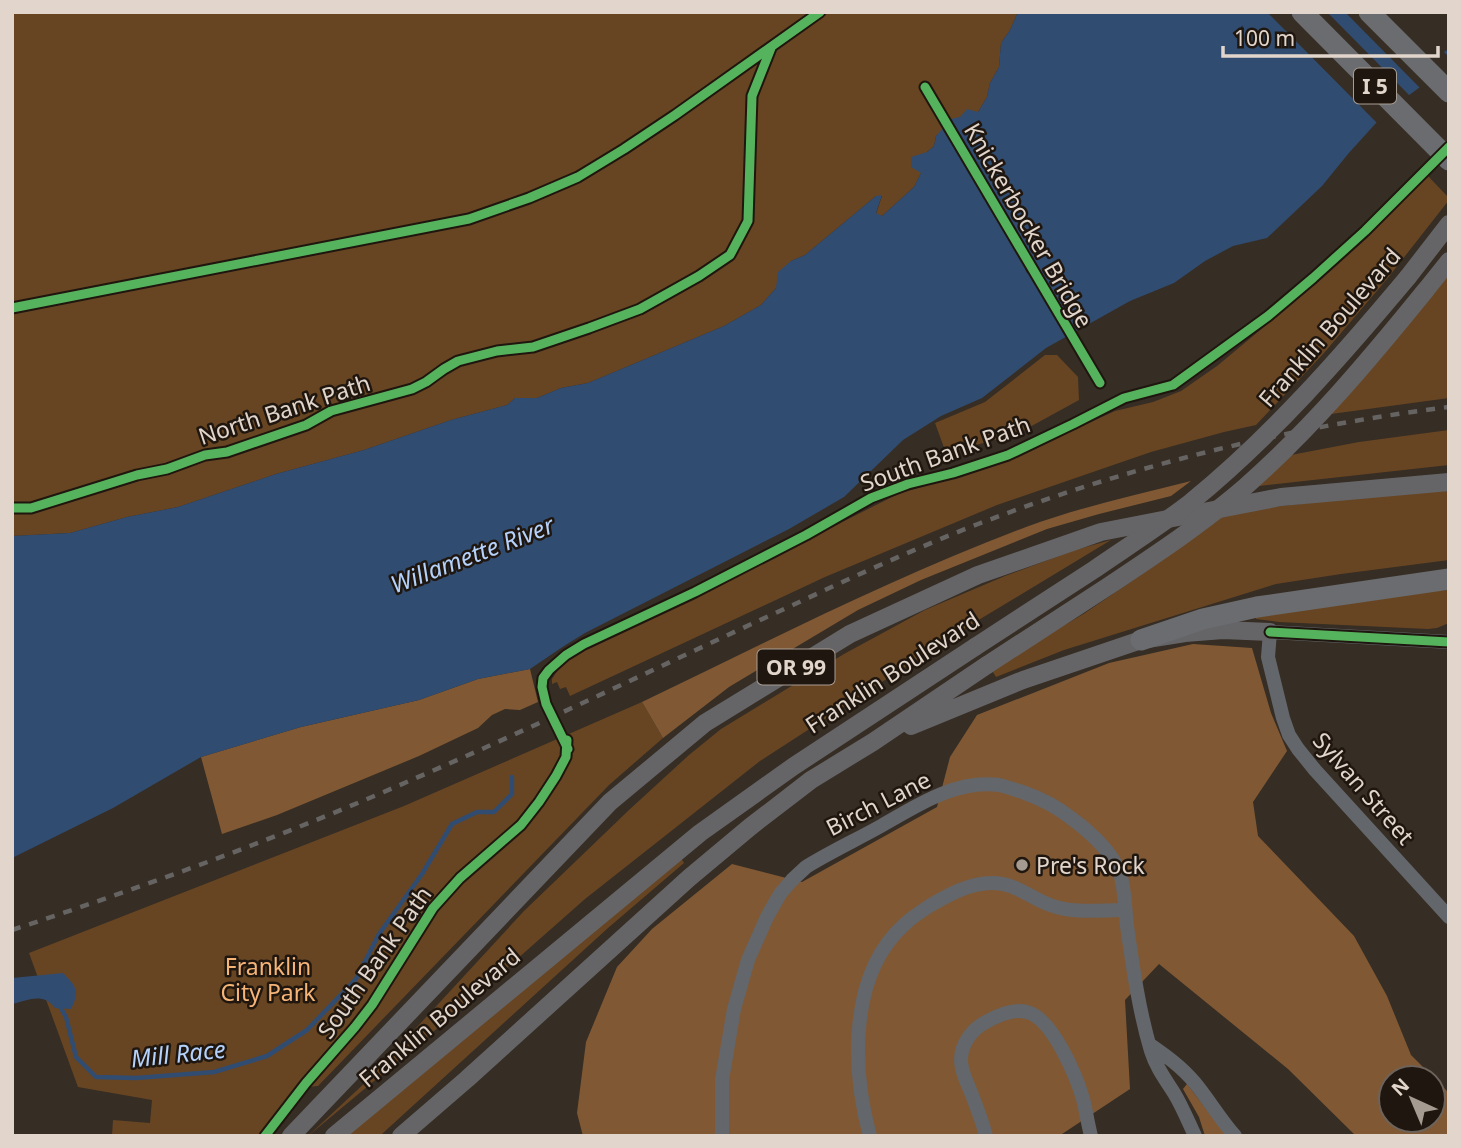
<svg xmlns="http://www.w3.org/2000/svg" width="1461" height="1148" viewBox="0 0 1461 1148" font-family="'Noto Sans',sans-serif">
	<style>
		.green { fill: #684522 }
		.forest { fill: #805934; fill-rule: evenodd }
		.water { fill: #314c71 }
		.pier { fill: #362d24 }
		.lines { fill: none; stroke-linecap: round; stroke-linejoin: round }
		.stream { stroke: #314c71; stroke-width: 4.5 }
		.minor { stroke: #63666b; stroke-width: 14 }
		.major { stroke: #656568; stroke-width: 18 }
		.highway { stroke: #6a6c6f; stroke-width: 21 }
		.rail { stroke: #666463; stroke-width: 4.5; stroke-dasharray: 9 9; stroke-linecap: butt }
		.major-bridge { stroke: #656568; stroke-width: 18 }
		.cycleway-casing { stroke: #1f170f; stroke-width: 13 }
		.cycleway { stroke: #56b35d; stroke-width: 9 }
		.poi-dot { fill: #a69b91; stroke: #1f170f; stroke-width: 2.5 }
		.labels { text-anchor: middle; dominant-baseline: central; stroke-width: 5; stroke-linejoin: round; paint-order: stroke }
		.shield { fill: #1f170f; stroke: #a89d93; stroke-width: 2 }
		.shield-label { font-size: 21px; font-weight: bold; fill: #e2d6cc }
		.street-label { font-size: 23px; fill: #e2d6cc; stroke: #1f170f }
		.poi-label { font-size: 23px; fill: #e2d6cc; stroke: #1f170f; text-anchor: start }
		.park-label { font-size: 23px; fill: #f6b477; stroke: #1f170f }
		.water-label { font-size: 24px; font-style: italic; fill: #b4d2fb; stroke: #1f170f }
	</style>
	<rect width="100%" height="100%" fill="#362d24"/>
	<path class="green" d="M12,12H1018L1010,30L1001,43L999,67L990,83L987,97L978,112L960,117L936,136L934,146L927,152L921,173L914,187L882,216L876,214L882,196H876L805,255L791,261L776,288L761,305L724,326L588,383L561,388L537,398H515L507,405L451,420L364,450L276,474L178,507L127,517L70,533L12,536Z
		M1428,176L1449,198V200L1387,279L1324,353L1256,425L1224,432L1151,452L997,505L825,577L570,696L566,687L560,689L557,682L552,684V679L558,670L570,659L594,644L685,601L898,494L978,470L1016,456L1115,411L1153,402L1181,391L1217,366L1318,282L1367,238Z
		M1449,273V398L1331,414Z
		M1045,355H1057L1078,377L1079,400L1017,434L946,453L935,423L985,402Z
		M1449,430V465L1259,486L1291,455L1359,442Z
		M1449,490V560L1341,574L1276,584L1064,650L996,677L991,669L1085,613L1164,559L1227,512L1364,497Z
		M1111,540L962,630L760,761L585,899L464,1006L308,1136L369,1079L524,911L629,810L689,755L721,729L844,654L925,610L1005,576L1075,550Z
		M1449,590V623L1437,628L1428,629L1279,622L1256,619V617L1429,591Z
		M642,702L663,738L609,785L318,1086L296,1088L269,1121L260,1136H112L113,1120L150,1123L152,1100L78,1087L29,953L404,806Z
		M680,856L684,863L608,928L383,1133L380,1136H345Z"/>
	<path class="forest" d="M1191,481L1171,496L1099,514L1047,529L921,580L858,610L729,687L663,738L642,702C769,641 895,576 1026,527C1080,507 1136,495 1191,481Z
		M1193,644L1252,648L1271,713L1287,751L1253,802L1258,836L1354,936L1387,996L1411,1055L1449,1093V1136H1356L1288,1069L1159,964L1125,1000L1130,1089L1059,1136H583L577,1113L586,1042L617,967L652,929L732,864L802,882L937,807L950,757L977,715L1109,663ZM1391,1078H1433V1120H1391Z
		M530,669L538,702L520,710L505,709L492,715L478,728L419,756L277,815L222,834L201,757L301,727L419,700L478,679Z
		M1187,1084L1227,1136H1205L1199,1117L1183,1089Z"/>
	<path class="water" d="M1018,12H1392L1390,15L1421,65L1449,49V74L1427,82L1386,112L1348,154L1322,186L1267,238L1233,246L1205,261L1174,283L1130,301L1046,348L982,398L941,416L903,440L844,497L789,529L585,633L564,646L530,669L478,679L419,700L301,727L201,757L113,808L12,858V536L70,533L127,517L178,507L276,474L364,450L451,420L507,405L515,398H537L561,388L588,383L724,326L761,305L776,288L778,272L791,261L805,255L876,196L882,195L876,213L882,216L914,187L921,173L911,167V157L927,152L934,146L936,136L951,119L960,117L967,109L978,112L987,97L990,83L999,67L1001,43L1010,30Z
		M63,973C76,986 80,991 71,1009L55,1008C43,992 29,1000 12,1004V978Z"/>
	<path class="pier" d="M1267,12H1327L1412,98L1388,115L1379,125Z
		M1345,12H1395L1394,15L1400,36L1421,61L1441,49L1449,57V78L1429,85L1422,90Z
		M948,117L990,188L995,193V196L1033,262L1038,266V269L1076,335L1069,339L1030,274L1027,273L1025,269L1026,267L987,200H984L982,196L983,193L942,124Z"/>
	<g class="lines">
		<path class="stream" d="M58,1003L66,1017L76,1057L96,1077L136,1078L214,1072L267,1056L307,1030L356,979L379,934L422,874L452,824L477,812H494L512,794V777"/>
		<path class="minor" d="M1449,642L1270,632L1268,657L1283,718L1289,735L1298,749L1315,770L1449,917
			M1149,1044C1165,1055 1182,1067 1195,1083C1209,1100 1220,1119 1235,1136
			M722,1136V1080L734,1009L748,960L767,917L780,894L792,880L806,867C830,852 856,840 881,826C916,806 956,779 999,785C1008,787 1016,790 1025,793C1042,799 1057,807 1071,818C1090,832 1111,850 1120,873C1125,889 1125,909 1127,926C1133,968 1139,1011 1151,1051C1156,1067 1165,1079 1174,1093C1182,1106 1188,1121 1195,1136
			M870,1136C852,1070 848,974 905,924C912,917 922,911 931,905C948,895 970,883 991,883C1014,882 1030,898 1050,905C1074,914 1100,910 1125,910
			M986,1136C982,1120 976,1105 970,1090C966,1080 961,1071 961,1060C961,1044 972,1029 986,1022C998,1015 1013,1008 1027,1012C1052,1018 1076,1075 1083,1099C1086,1111 1088,1124 1091,1136"/>
		<path class="major" d="M1408,277L1449,224
			M1425,291L1449,261
			M911,726L1023,680L1141,640L1185,633L1223,630L1270,632
			M291,1136L610,802L705,723L850,634L978,575L1101,532L1281,497L1449,482
			M334,1136L700,833L794,766L975,647
			M401,1136L467,1079L689,878L750,827L811,780L873,742L987,665"/>
		<path class="highway" d="M1302,12L1449,160
			M1369,12L1449,92
			M1141,640L1203,619L1257,607L1449,579"/>
		<path class="rail" d="M12,930C149,885 284,836 416,778C544,723 668,662 795,604C855,576 916,548 978,524C1130,466 1288,427 1449,407"/>
		<path class="major-bridge" d="M975,647C1015,621 1055,595 1095,569C1127,547 1160,526 1191,502C1272,436 1341,357 1408,277
			M987,665C1027,639 1067,613 1107,587C1155,555 1202,524 1245,487C1312,428 1369,360 1425,291"/>
		<g class="cycleway-casing">
			<path id="cycleway" d="M925,87L1100,383
				M12,308L469,219L529,198L578,177L624,149L675,115L820,12
				M12,508H31L137,475L167,469L205,455L227,452L306,425L331,411L412,389L426,382L444,369L458,361L497,351L533,347L589,328L640,309L699,276L730,255L748,221L752,96L771,48
				M1270,632L1449,642
				M568,749L546,704L542,687L543,678L549,670L566,655L584,644L695,592L806,535L871,498L908,484L953,473L1008,455L1073,424L1124,398L1173,385L1268,316L1313,278L1365,231L1449,147
				M265,1136L306,1083L355,1027L372,1005L433,908L460,878L521,825L539,802L556,776L566,757L567,740"/>
		</g>
		<use href="#cycleway" class="cycleway"/>
	</g>
	<circle class="poi-dot" cx="1022" cy="865" r="7"/>
	<g class="labels">
		<g class="shield">
			<rect x="1354" y="68.5" width="42" height="35" rx="5"/>
			<rect x="757.5" y="649.5" width="77" height="35" rx="5"/>
		</g>
		<g class="shield-label">
			<text x="1375" y="86">I 5</text>
			<text x="796" y="667">OR 99</text>
		</g>
		<g class="street-label">
			<text transform="translate(1029 225) rotate(60)">Knickerbocker Bridge</text>
			<text transform="translate(1329 327) rotate(-49)">Franklin Boulevard</text>
			<text transform="translate(284 409) rotate(-18)">North Bank Path</text>
			<text transform="translate(945 453) rotate(-20)">South Bank Path</text>
			<text transform="translate(892 672) rotate(-33)">Franklin Boulevard</text>
			<text transform="translate(1364 788) rotate(49)">Sylvan Street</text>
			<text transform="translate(878 803) rotate(-27)">Birch Lane</text>
			<text transform="translate(374 962) rotate(-55)">South Bank Path</text>
			<text transform="translate(439 1017) rotate(-40)">Franklin Boulevard</text>
		</g>
		<g class="poi-label">
			<text x="1036" y="865">Pre's Rock</text>
		</g>
		<g class="park-label">
			<text x="268" y="966">Franklin<tspan x="268" dy="26">City Park</tspan></text>
		</g>
		<g class="water-label">
			<text transform="translate(472 554) rotate(-21)">Willamette River</text>
			<text transform="translate(178 1053) rotate(-6)">Mill Race</text>
		</g>
	</g>
	<rect width="1461" height="1148" fill="none" stroke="#e2d6cc" stroke-width="28"/>
	<g transform="translate(1412 1099) rotate(316)"><circle r="33" fill="#1f170f" stroke="#6d635b" stroke-width="2"/>
	<path d="M0-5L12 26L0 18L-12 26Z" fill="#a69b91"/>
	<text y="-10" font-size="19" font-weight="bold" text-anchor="middle" fill="#e2d6cc">N</text>
	</g>
	<path d="M1223 46v10h215v-10" fill="none" stroke="#e2d6cc" stroke-width="3.5"/>
	<text x="1234" y="46" font-size="21" fill="#e2d6cc" stroke="#1f170f" stroke-width="5" paint-order="stroke">100 m</text>
</svg>
